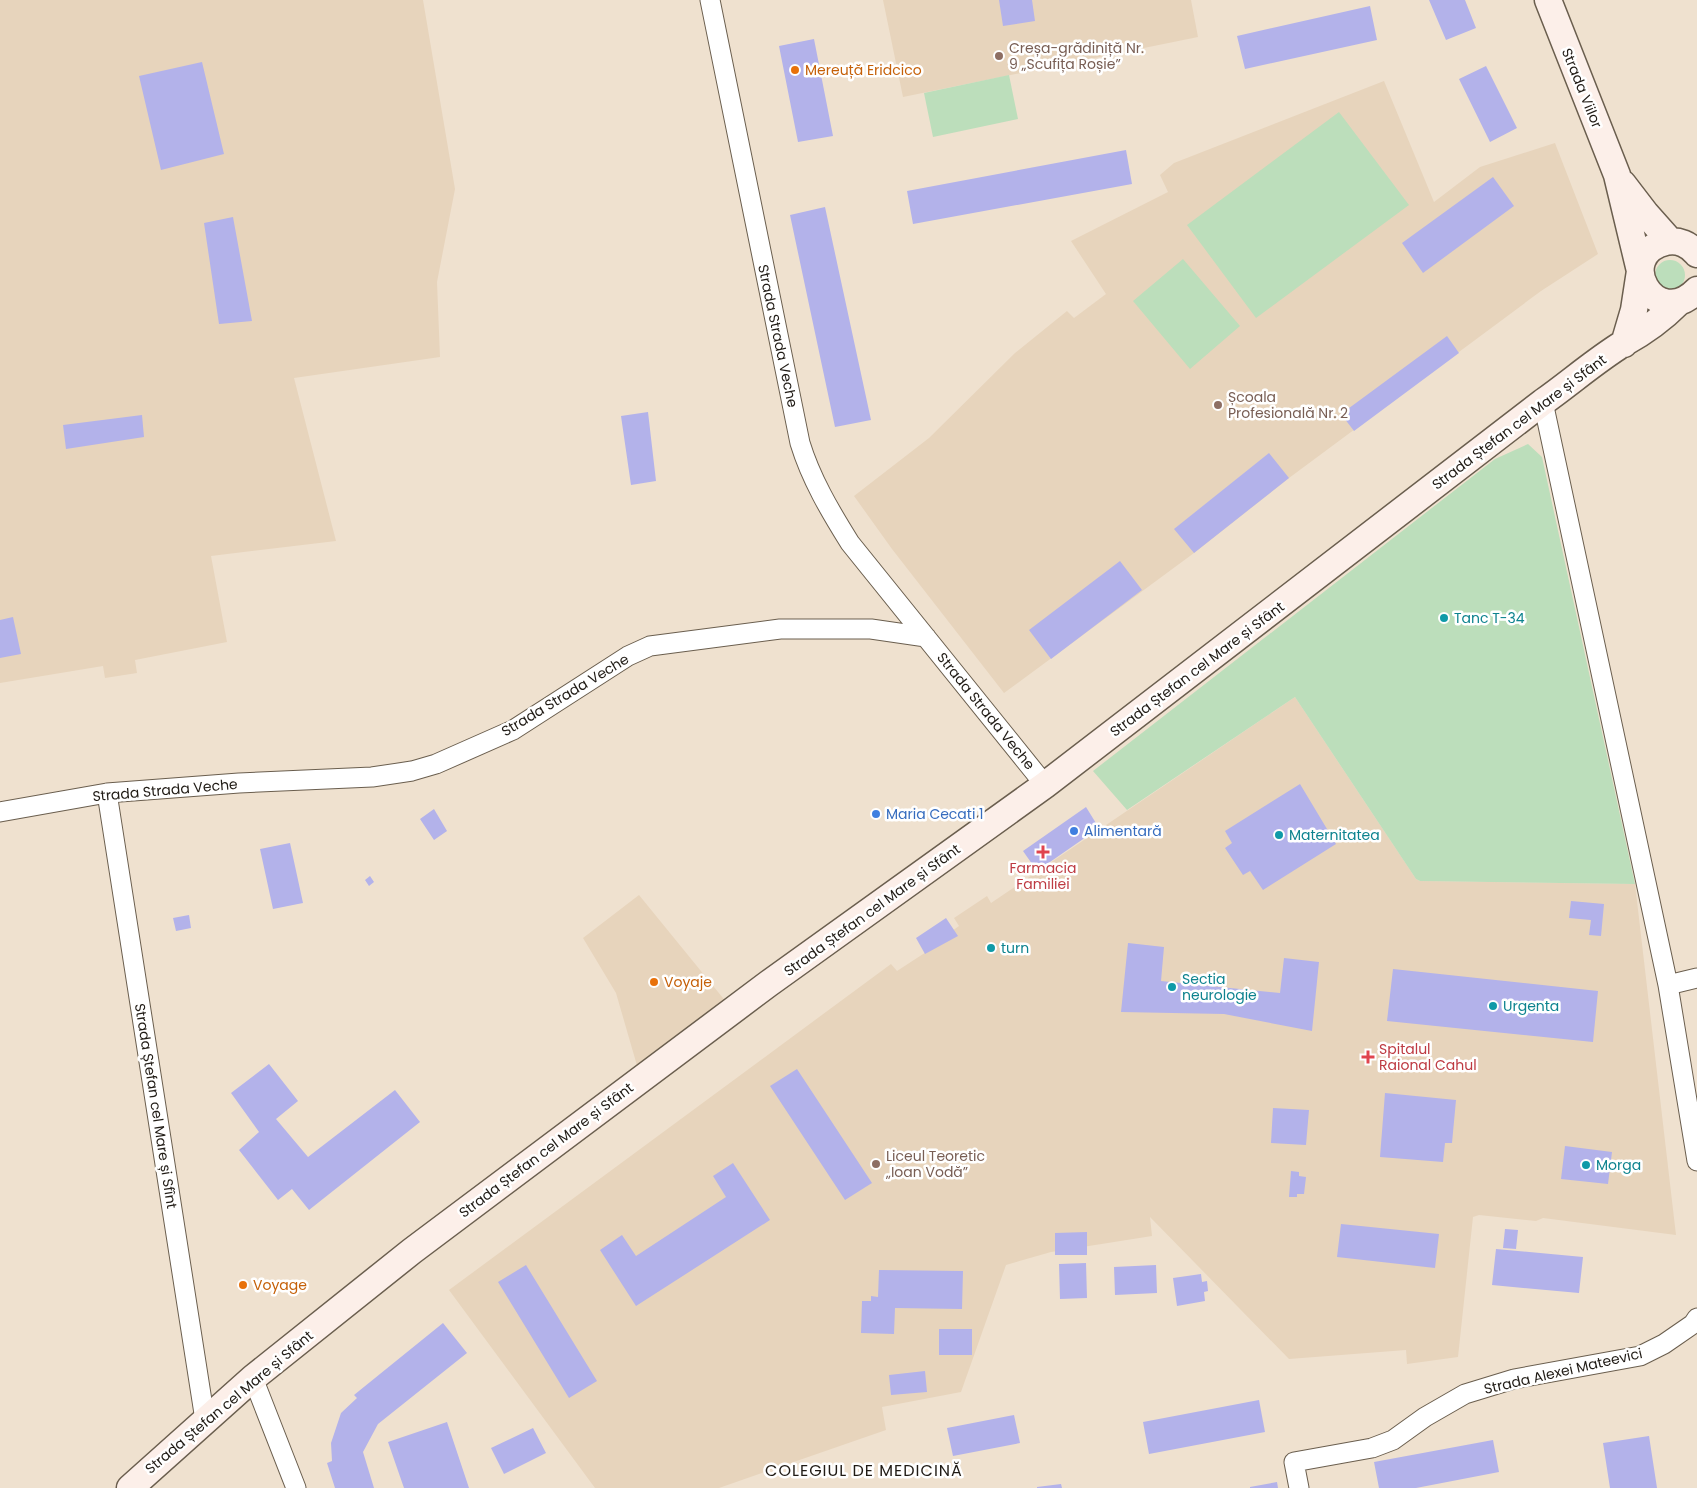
<svg xmlns="http://www.w3.org/2000/svg" width="1697" height="1488" viewBox="0 0 1697 1488" font-family="Poppins,sans-serif">
	<style>
		.built { fill: #e7d4bc }
		.green { fill: #bcdebb }
		.building { fill: #b3b2ea }
		.lines { fill: none; stroke-linecap: round; stroke-linejoin: round }
		.street-casing { stroke: #6a5e4e; stroke-width: 21 }
		.secondary-casing { stroke: #6a5e4e; stroke-width: 29 }
		.street { stroke: #fff; stroke-width: 19 }
		.secondary { stroke: #fcefe9; stroke-width: 26 }
		.education-dot { fill: #8d6e63; stroke: #fff; stroke-width: 2 }
		.food-dot { fill: #e8710a; stroke: #fff; stroke-width: 2 }
		.culture-dot { fill: #0f9aa8; stroke: #fff; stroke-width: 2 }
		.shop-dot { fill: #3f7fe0; stroke: #fff; stroke-width: 2 }
		.health-dot { fill: #e0444e; stroke: #fff; stroke-width: 2 }
		.labels { text-anchor: middle; dominant-baseline: central; stroke-width: 5; stroke-linejoin: round; paint-order: stroke }
		.education-label { font-size: 14px; fill: #785e54; stroke: #fff; text-anchor: start }
		.food-label { font-size: 14px; fill: #c56008; stroke: #fff; text-anchor: start }
		.street-label { font-size: 14px; fill: #201b15; stroke: #fff }
		.culture-label { font-size: 14px; fill: #0d838f; stroke: #fff; text-anchor: start }
		.shop-label { font-size: 14px; fill: #366cbe; stroke: #fff; text-anchor: start }
		.health-label { font-size: 14px; fill: #be3a42; stroke: #fff }
		.quarter-label { font-size: 16px; letter-spacing: 1px; fill: #201b15; stroke: #fff }
	</style>
	<rect width="100%" height="100%" fill="#efe1cf"/>
	<path class="built" d="M0,0H423L455,189L437,282L440,357L294,378L336,541L211,556L227,642L135,660L137,673L105,678L103,666L0,683Z
		M883,0H1191L1198,37L903,97Z
		M1384,81L1434,202L1480,167L1555,143L1598,254L1541,291L1289,478L1194,553L1004,693L892,549L854,496L929,438L1015,353L1067,311L1074,318L1106,294L1071,241L1168,192L1160,175L1174,163Z
		M1295,697L1416,879L1420,881L1635,884L1676,1235L1543,1218L1536,1221L1479,1215L1473,1217L1458,1357L1407,1364L1406,1350L1289,1359L1150,1217L1152,1236L1051,1252L1006,1265L961,1392L882,1407L886,1430L719,1488H595L449,1290L891,964L897,971L940,943L938,941L959,926L954,918L987,896L991,903Z
		M639,895L727,1003L638,1069L616,993L583,938Z"/>
	<path class="green" d="M1009,75L1018,119L933,137L924,93Z
		M1339,112L1409,205L1256,318L1187,225Z
		M1183,259L1240,326L1190,369L1133,301Z
		M1655 275a15 15 0 1 1 30 0a15 15 0 1 1-30 0Z
		M1528,444L1542,457L1635,884L1420,881L1416,879L1295,697L1127,810L1093,771L1495,459Z"/>
	<path class="building" d="M999,0H1032L1035,21L1003,26Z
		M1429,0H1465L1476,28L1446,40Z
		M1370,6L1377,40L1245,69L1237,36Z
		M814,39L833,136L798,142L779,46Z
		M202,62L224,154L161,170L139,76Z
		M1486,66L1517,128L1490,142L1459,79Z
		M1126,150L1132,184L913,224L907,191Z
		M1493,177L1514,206L1423,273L1402,243Z
		M825,207L871,420L835,427L790,215Z
		M233,217L252,321L219,324L204,223Z
		M1447,336L1459,353L1354,431L1341,414Z
		M648,412L656,481L631,485L621,416Z
		M142,415L144,437L66,449L63,425Z
		M1269,453L1289,478L1194,553L1174,529Z
		M1120,561L1142,590L1051,659L1029,630Z
		M13,617L21,654L0,658V620Z
		M1300,784L1336,844L1263,890L1250,871L1243,875L1225,848L1232,843L1225,831Z
		M1086,807L1099,828L1037,871L1023,851Z
		M434,809L447,831L434,840L420,819Z
		M290,843L303,903L273,909L260,849Z
		M370,876L374,882L369,886L365,880Z
		M1571,901L1604,904L1601,936L1589,935L1591,920L1569,918Z
		M189,915L191,928L176,931L173,918Z
		M946,918L958,936L925,954L916,938Z
		M1128,943L1164,947L1161,981L1280,993L1284,958L1319,962L1312,1031L1224,1014L1121,1012Z
		M1393,969L1598,991L1593,1042L1387,1021Z
		M269,1064L298,1101L276,1119L308,1157L395,1090L420,1122L309,1210L292,1189L278,1200L239,1150L259,1132L231,1093Z
		M797,1069L872,1183L845,1200L770,1086Z
		M1385,1093L1456,1100L1452,1143H1445L1443,1162L1380,1157Z
		M1273,1108L1309,1110L1306,1145L1271,1143Z
		M1565,1146L1612,1152L1608,1184L1561,1179Z
		M733,1163L770,1220L636,1306L600,1250L622,1235L636,1256L726,1197L713,1176Z
		M1291,1171L1299,1172V1176L1306,1177L1304,1194H1297V1197H1289Z
		M1341,1224L1439,1234L1435,1268L1337,1257Z
		M1505,1229L1518,1230L1516,1249L1503,1248Z
		M1087,1232V1255H1055V1233Z
		M1496,1249L1583,1257L1579,1293L1492,1285Z
		M1086,1263L1087,1298L1060,1299L1059,1264Z
		M526,1265L597,1381L569,1398L498,1282Z
		M1156,1265L1157,1293L1115,1295L1114,1267Z
		M879,1270L963,1271L962,1309L895,1308L894,1334L861,1333L862,1301H871V1296L878,1297Z
		M1201,1274L1202,1282L1207,1281L1208,1291L1204,1292L1205,1301L1177,1306L1173,1278Z
		M443,1323L467,1353L378,1424L363,1452L374,1488H335L327,1463L332,1461L331,1443L341,1413L357,1398L354,1395Z
		M939,1329H972V1355H939Z
		M925,1371L927,1392L891,1395L889,1375Z
		M1259,1400L1265,1432L1149,1454L1143,1422Z
		M1014,1415L1020,1443L953,1456L947,1428Z
		M447,1422L469,1488H404L388,1442Z
		M533,1428L546,1453L504,1474L491,1448Z
		M1649,1436L1657,1488H1610L1603,1443Z
		M1493,1440L1499,1472L1416,1488H1379L1374,1462Z
		M1277,1482L1278,1488H1250V1487Z
		M1061,1484L1062,1488H1037V1487Z"/>
	<g class="lines">
		<g class="street-casing">
			<path id="street" d="M710,0L800,443C811,479 830,511 850,543L1045,785
				M1543,402L1668,985L1697,1161
				M107,793L205,1420
				M0,812L107,793L239,783L372,777L412,771L436,764L513,730L628,656L650,646L780,629H871L926,637
				M1668,985L1697,978
				M253,1378L296,1488
				M1299,1488L1294,1462L1372,1448L1393,1440L1425,1417L1465,1394L1514,1379L1640,1356L1664,1344L1693,1324L1697,1318"/>
		</g>
		<g class="secondary-casing">
			<path id="secondary" d="M1548,0L1617,175L1640,271L1634,310L1624,344
				M1623,184L1646,214L1670,241
				M1697,254C1690,245 1678,239 1666,242C1612,255 1655,333 1697,290
				M130,1488L253,1378L412,1251L768,984L1045,785L1543,402C1570,383 1596,360 1624,343C1646,331 1661,320 1679,302"/>
		</g>
		<use href="#street" class="street"/>
		<use href="#secondary" class="secondary"/>
	</g>
	<g class="education-dot">
		<circle cx="999" cy="56" r="5"/>
		<circle cx="1218" cy="405" r="5"/>
		<circle cx="876" cy="1164" r="5"/>
	</g>
	<g class="food-dot">
		<circle cx="795" cy="70" r="5"/>
		<circle cx="654" cy="982" r="5"/>
		<circle cx="243" cy="1285" r="5"/>
	</g>
	<g class="culture-dot">
		<circle cx="1444" cy="618" r="5"/>
		<circle cx="1279" cy="835" r="5"/>
		<circle cx="991" cy="948" r="5"/>
		<circle cx="1172" cy="987" r="5"/>
		<circle cx="1493" cy="1006" r="5"/>
		<circle cx="1586" cy="1165" r="5"/>
	</g>
	<g class="shop-dot">
		<circle cx="876" cy="814" r="5"/>
		<circle cx="1074" cy="831" r="5"/>
	</g>
	<g class="health-dot">
		<path d="M1040.5 844.5h5v5h5v5h-5v5h-5v-5h-5v-5h5z"/>
		<path d="M1365.5 1049.5h5v5h5v5h-5v5h-5v-5h-5v-5h5z"/>
	</g>
	<g class="labels">
		<g class="education-label">
			<text x="1009" y="48">Creșa-grădiniță Nr.<tspan x="1009" dy="16">9 „Scufița Roșie”</tspan></text>
			<text x="1228" y="397">Școala<tspan x="1228" dy="16">Profesională Nr. 2</tspan></text>
			<text x="886" y="1156">Liceul Teoretic<tspan x="886" dy="16">„Ioan Vodă”</tspan></text>
		</g>
		<g class="food-label">
			<text x="805" y="70">Mereuță Eridcico</text>
			<text x="664" y="982">Voyaje</text>
			<text x="253" y="1285">Voyage</text>
		</g>
		<g class="street-label">
			<text transform="translate(1582 88) rotate(68)">Strada Viilor</text>
			<text transform="translate(778 336) rotate(78)">Strada Strada Veche</text>
			<text transform="translate(1519 422) rotate(-37)">Strada Ștefan cel Mare și Sfânt</text>
			<text transform="translate(1197 669) rotate(-37)">Strada Ștefan cel Mare și Sfânt</text>
			<text transform="translate(565 695) rotate(-31)">Strada Strada Veche</text>
			<text transform="translate(986 711) rotate(51)">Strada Strada Veche</text>
			<text transform="translate(165 790) rotate(-5)">Strada Strada Veche</text>
			<text transform="translate(872 910) rotate(-36)">Strada Ștefan cel Mare și Sfânt</text>
			<text transform="translate(156 1106) rotate(81)">Strada Ștefan cel Mare și Sfînt</text>
			<text transform="translate(546 1150) rotate(-37)">Strada Ștefan cel Mare și Sfânt</text>
			<text transform="translate(1563 1371) rotate(-13)">Strada Alexei Mateevici</text>
			<text transform="translate(229 1402) rotate(-40)">Strada Ștefan cel Mare și Sfânt</text>
		</g>
		<g class="culture-label">
			<text x="1454" y="618">Tanc T-34</text>
			<text x="1289" y="835">Maternitatea</text>
			<text x="1001" y="948">turn</text>
			<text x="1182" y="979">Sectia<tspan x="1182" dy="16">neurologie</tspan></text>
			<text x="1503" y="1006">Urgenta</text>
			<text x="1596" y="1165">Morga</text>
		</g>
		<g class="shop-label">
			<text x="886" y="814">Maria Cecati 1</text>
			<text x="1084" y="831">Alimentară</text>
		</g>
		<g class="health-label">
			<text x="1043" y="868">Farmacia<tspan x="1043" dy="16">Familiei</tspan></text>
			<text x="1379" y="1049" text-anchor="start">Spitalul<tspan x="1379" dy="16">Raional Cahul</tspan></text>
		</g>
		<g class="quarter-label">
			<text x="864" y="1470">COLEGIUL DE MEDICINĂ</text>
		</g>
	</g>
</svg>
